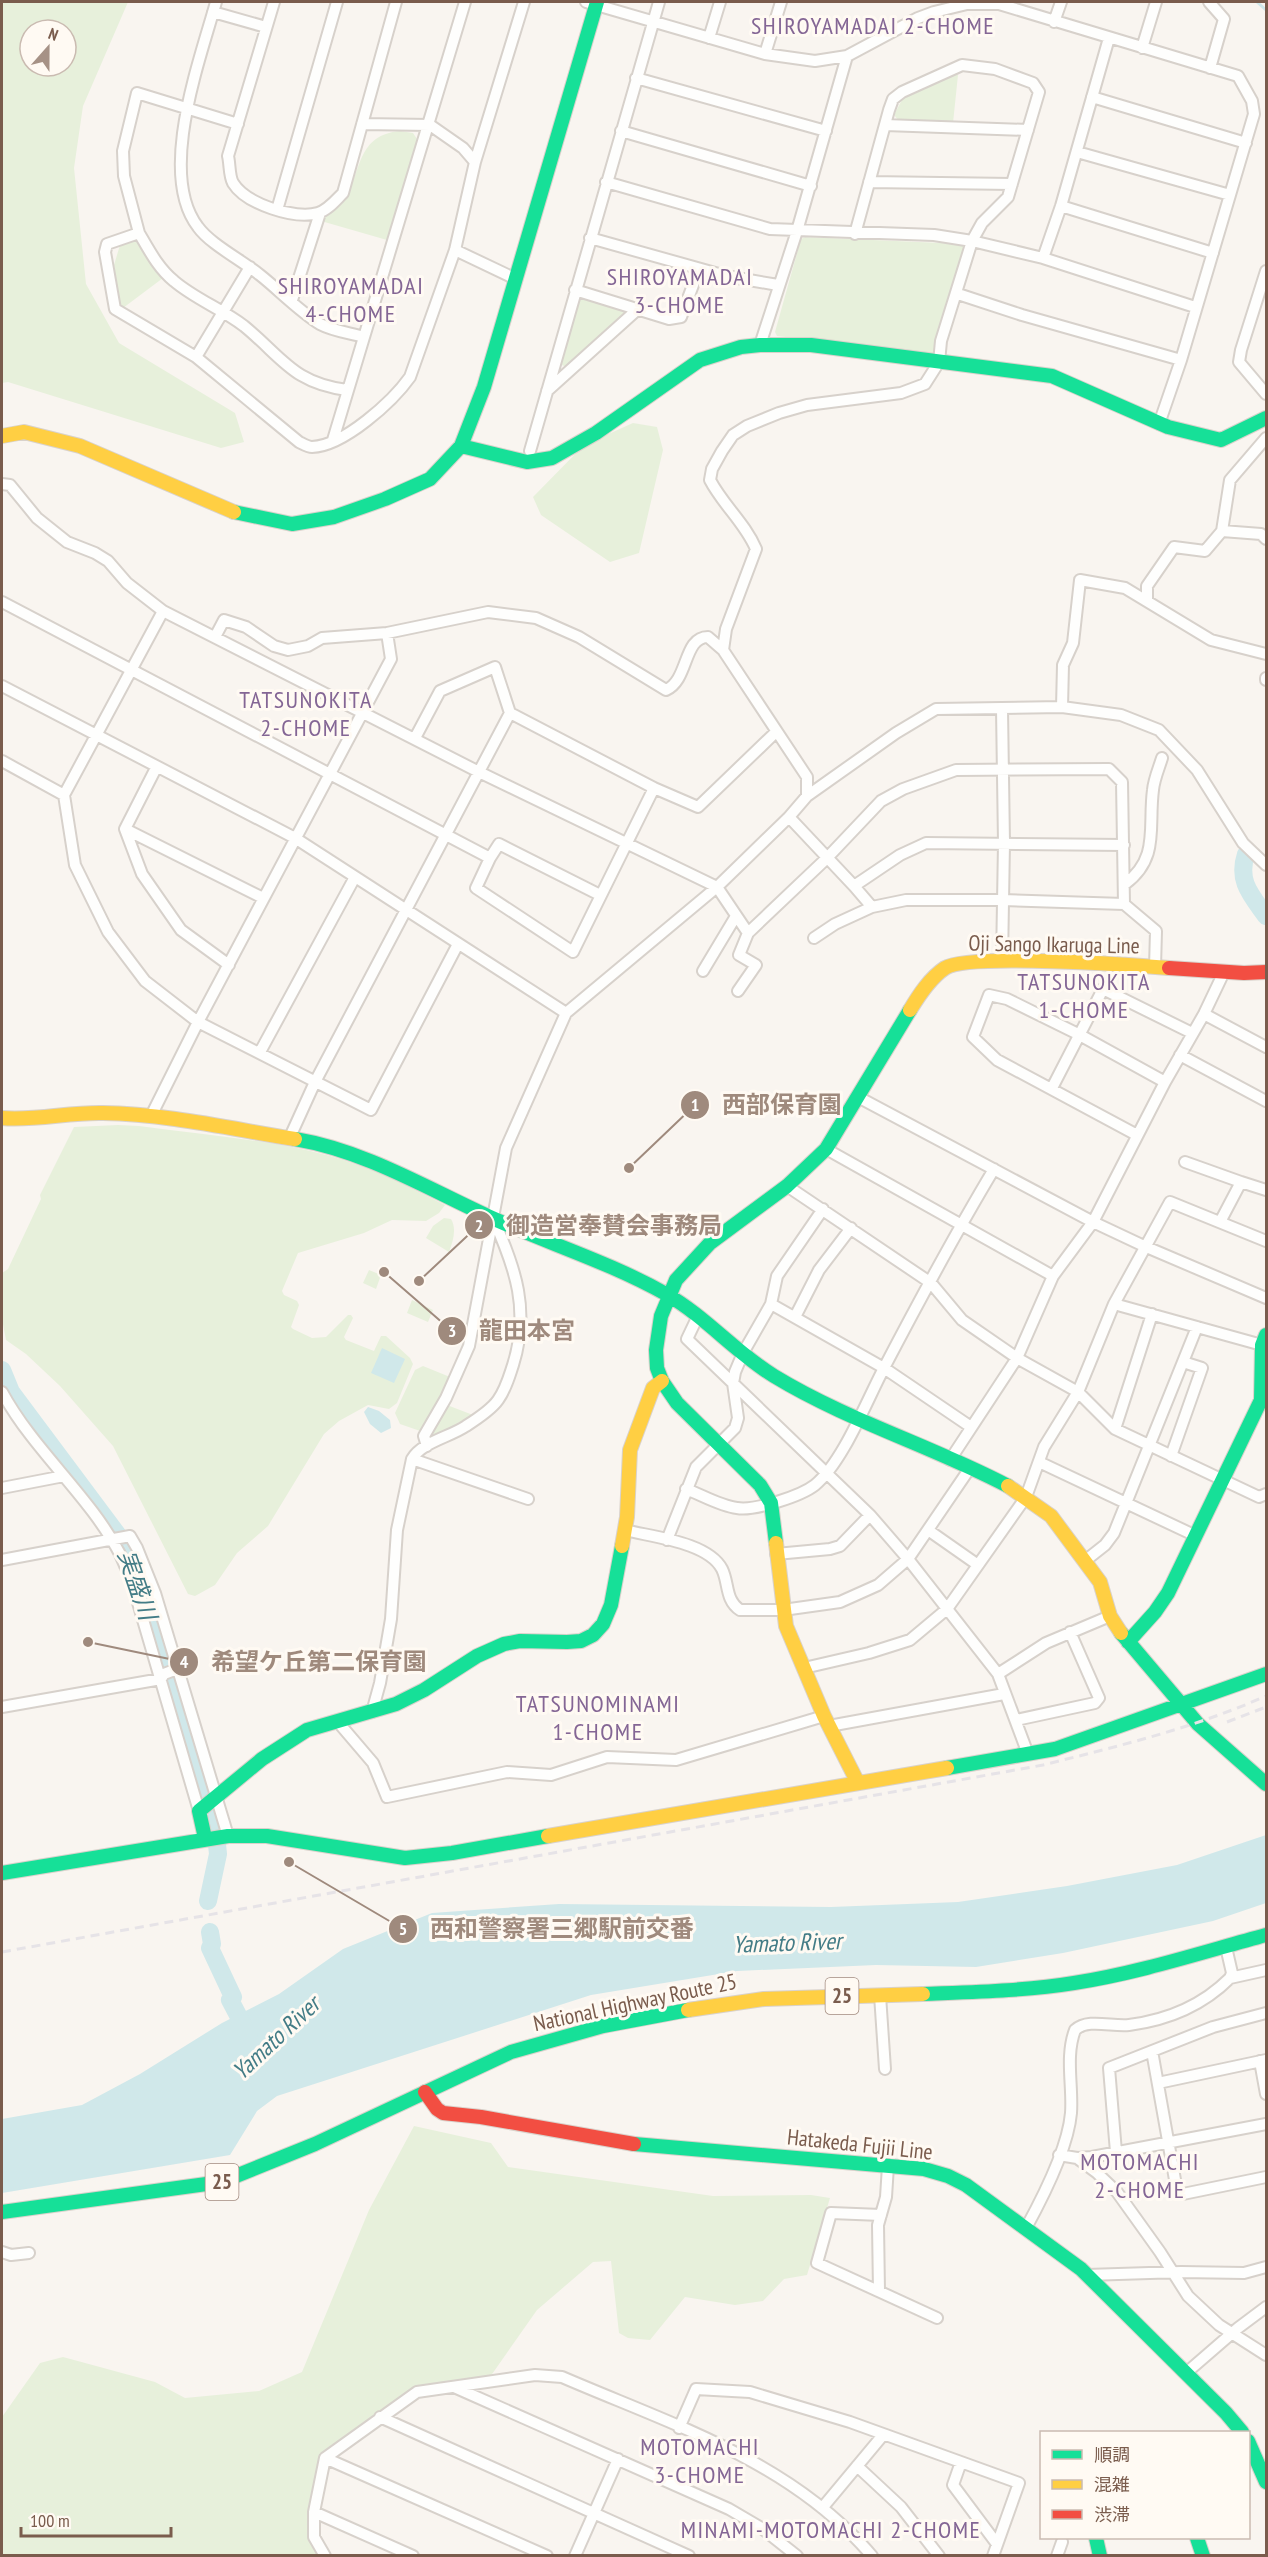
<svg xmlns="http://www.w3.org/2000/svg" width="1268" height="2557" viewBox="0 0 1268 2557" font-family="'PT Sans Narrow','Noto Sans JP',sans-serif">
	<rect width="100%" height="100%" fill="#f9f5f0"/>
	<path fill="#e7f0db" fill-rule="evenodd" d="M2,2H128L83,106L74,168L86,284L119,343L235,413L244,442L221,448L8,382L2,383ZM30,30H66V66H30Z
		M955,74L958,75L953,123L899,121L894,115L904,96Z
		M400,131L413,133L417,139L387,240L321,221C328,213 340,209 345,199C362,170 357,135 400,131Z
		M805,237L964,244L968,250L938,350L932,354L777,336L775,332L801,239Z
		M135,239C147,246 153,267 163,278L123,308L119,306L114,265L120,245Z
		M582,298L626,311L628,320L566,367L558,363L576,302Z
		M633,423L657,427L663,450L639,553L610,562L541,515L533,497L584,445Z
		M118,1125L139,1126C202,1135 269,1139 330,1156C370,1167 408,1186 445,1205L439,1213L426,1221L392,1220L364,1233L298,1253L282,1291L284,1295L297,1301L299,1305L291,1327L293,1329L312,1338L326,1337L348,1315H351L353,1318L344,1337L346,1340L374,1351L381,1336H386L410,1358L413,1364L397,1403L389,1409L368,1405L339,1421L324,1434L268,1526L237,1553L215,1585L195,1596L188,1594L113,1446L60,1386L26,1354L6,1340L2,1319V1273L8,1269L41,1199L40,1195L74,1127Z
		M444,1218L451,1219C457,1229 453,1241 449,1252L426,1238L433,1226Z
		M369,1270L381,1275L376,1289L363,1283Z
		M412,1300L433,1310L428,1322L407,1313Z
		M423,1366L450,1377L423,1432L400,1424L395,1413L415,1370Z
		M447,1405L473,1415L436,1435L430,1433Z
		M414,2126L491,2143L508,2167L713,2196L811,2195L830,2198L807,2275L784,2279L763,2301L735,2305L685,2297L650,2340L628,2338L619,2333L611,2261L593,2262L537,2310L490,2377L413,2388L320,2454L308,2512V2539L319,2555L2,2556V2417L40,2363L63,2357L155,2382L185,2398L259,2391L302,2372L369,2210Z"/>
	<path fill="#d0e8ea" d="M382,1348L405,1359L394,1383L371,1373Z
		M368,1407L379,1411L390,1420L391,1428L381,1433L370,1424L364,1412Z
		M1266,1835V1903L1213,1921L1063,1953L976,1967L876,1965L737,1971L591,1995L277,2096L257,2111L230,2155L2,2193V2119L82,2105L140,2074L222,2023L279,1994L343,1949L432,1913L559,1904L831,1907L958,1902L1067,1886L1177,1865Z"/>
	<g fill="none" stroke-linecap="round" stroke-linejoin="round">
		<path stroke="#d0e8ea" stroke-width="3" d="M1257,2L1266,10"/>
		<path stroke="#d0e8ea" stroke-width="18" d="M1246,854C1237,881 1251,895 1266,916
			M2,1370L11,1392L126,1546L152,1618L215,1825L218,1854L208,1901
			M210,1932L212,1944L210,1948L233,1997L230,2000L249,2036"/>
		<defs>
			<path id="street" d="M216,2C200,60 157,174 198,227C210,244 243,261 260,275C279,290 299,311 320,324C333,331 350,333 364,337
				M274,2L228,156C230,164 229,176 233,183C246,204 295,220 318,213C328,210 336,200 343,193L396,2
				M586,2L765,54L815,61L847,56L918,18L934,12L967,4H999L1238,76L1252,101L1254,114L1181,360L1159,424
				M1209,2L1224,19L1210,68
				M213,12L266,27
				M1054,22L1061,2
				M709,38L720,2
				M1142,48L1156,2
				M765,54L781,2
				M636,78L826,131
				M1092,97L1246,143
				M238,124L137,93L123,151L124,176L139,233L107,244L105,252L115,309L196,357L299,442C303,444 308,447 312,447C344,446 393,401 410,377L455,250L475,162L524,2
				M362,124L430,125L463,148L475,162
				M885,125L1028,130
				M621,131L811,186
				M1077,152L1230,195
				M606,182L770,229L934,235L972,241L1043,258L1195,307
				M869,182L1012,184
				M1061,206L1213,253
				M277,210L337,2
				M139,233C149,250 158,268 174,281C195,299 222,309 244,326C283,358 293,383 347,390
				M590,238L726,276L778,285
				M455,250L516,279
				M1043,258L1061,206L1109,38
				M1266,271L1241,350L1239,362L1266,394
				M575,290L669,319L681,317L699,269
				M958,294L1022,315L1181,360
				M292,300L320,213
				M760,345L797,231L847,56
				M196,357L250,267
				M547,391L638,309
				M333,440L465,2
				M530,451L659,2
				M2,484L10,485L37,518L67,542L95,553L108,561L127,583L163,611L479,772L717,887L748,933L827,858L881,801L903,789L956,770L1109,769L1122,782L1124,904L1156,931L1155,967
				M1222,531L1261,534L1266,539
				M1147,600V586L1174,547L1205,551L1222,531L1230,480L1266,438
				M2,602L490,858L476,888L573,952L654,788
				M215,637L224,620L246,627L274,646L288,650L308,646L322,638L387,633L488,612L536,618L579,637L666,690C689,680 683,637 708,637L723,650L807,777V796
				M723,650L726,629L756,549C745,523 723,505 710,480L712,469L722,451L733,435L747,426L779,413L807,405L901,393L925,384L939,362L941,341L972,241L982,223L1008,197L1039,92L1033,83L995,69L962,65L902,92L893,99L889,110L855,234
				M1266,680V678
				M2,686L295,838L566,1013
				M1062,707L1063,665L1073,643L1080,580L1125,588L1211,640L1266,654
				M1002,709L1004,843L1002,961
				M415,738L440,691L495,667L510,713L654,788L698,807L776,732
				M2,761L64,795L163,611
				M156,768L125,829L142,874L181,930L229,965
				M64,795L75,865L108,932L145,981L198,1022L371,1110L458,944
				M789,817L854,886L900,855L926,843L1124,845
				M125,829L263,898
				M490,858L499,844L600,895
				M1125,884C1160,858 1148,827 1153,790C1154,779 1159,768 1162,758
				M854,886L872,907
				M814,938L835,924L872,907L906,900H1003L1124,904
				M703,971L736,916
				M738,991L756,965L739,955L748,933
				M1204,1014L1266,1047
				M260,1052L355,877
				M1180,1055L1266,1101
				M1052,1088L1103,989L1192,1033
				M858,1097L1093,1222L1144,1246L1266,1298
				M151,1116L198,1022L391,659L387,633
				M1137,1135L997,1060L973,1037L989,995L1007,999L1078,1034L1165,1082
				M290,1137L315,1082L510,713
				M826,1149L1053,1276
				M1185,1162L1241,1182
				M787,1186L931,1283L962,1320L1017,1358L1078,1392L1115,1429L1259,1497L1266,1494
				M1220,1222L1241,1182L1266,1190
				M771,1304L884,1368L971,1427
				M1114,1304L1262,1345
				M795,1317L819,1270L851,1228
				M697,1318L687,1339L870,1515L908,1559L998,1674L1028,1754
				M2,1392C34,1451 89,1495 120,1554C125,1565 130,1577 134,1589L199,1811
				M1115,1429L1152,1314
				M427,1446L424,1436L446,1398L469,1346L506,1148L566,1013L717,887L789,817L807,796L896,733L936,709L1062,707L1121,715L1159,730L1197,770L1243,843L1266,865
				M1171,1456L1202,1368L1183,1362
				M412,1459L528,1499
				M950,1460L1017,1358L1053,1276L1093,1222L1165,1082L1204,1014L1224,972
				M1039,1462L1196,1536
				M2,1488L64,1476
				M686,1489C702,1495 720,1506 737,1508C755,1511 801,1496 815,1485C843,1462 866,1402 884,1368C919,1301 955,1234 994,1169
				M625,1530C652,1537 708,1542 722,1569C729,1583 725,1600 740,1610H783L840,1602L878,1585L908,1559L970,1468
				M928,1530L978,1565
				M667,1540L696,1467L735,1428L738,1418L733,1383L735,1372L743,1353L771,1304L777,1276L823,1209
				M776,1554L830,1549L840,1546L870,1515
				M2,1560L130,1536L137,1548L155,1593L228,1836
				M1086,1560L1105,1545L1114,1533L1197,1327
				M804,1668L869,1653L910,1640L947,1609L1026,1497L1044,1447L1078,1392L1114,1304L1170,1202L1266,1241
				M998,1674L1046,1643L1110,1616
				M2,1707L161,1679L164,1674L177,1669
				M372,1712L380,1683L391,1619L397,1530L412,1459C422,1442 450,1437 466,1426C477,1419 491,1410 498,1400C506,1389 509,1377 513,1365C530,1311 516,1269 493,1218
				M1016,1720L1095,1703L1099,1698L1070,1632
				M338,1722L373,1763L387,1797L507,1772L551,1775L607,1757L676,1760L824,1716
				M829,1726L1004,1694
				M1230,1978L1266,1970
				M880,1995L885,2069
				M1152,2051L1177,2191L1183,2194L1266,2177
				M1260,2061L1266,2094
				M1158,2083L1266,2060
				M1116,2152L1109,2068L1213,2027L1266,2013
				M1059,2155L1077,2158L1092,2157L1266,2124
				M1077,2158L1096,2172L1117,2192L1160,2252L1188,2296L1219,2325L1266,2355
				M881,2215L831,2213L817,2263L937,2318
				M1026,2228C1043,2197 1068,2148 1071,2113C1073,2086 1065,2056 1075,2030C1088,2018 1112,2027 1129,2025C1168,2020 1203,2005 1230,1978L1232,1973L1226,1947
				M2,2252L11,2255L29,2253
				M1087,2275L1181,2272L1244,2273L1266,2267
				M879,2291L878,2225L886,2197L888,2166
				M1186,2373L1238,2328L1266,2307
				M454,2387L729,2509L763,2529L797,2556
				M380,2417L689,2556
				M679,2428L696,2389L750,2392L850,2422L1019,2483L993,2556
				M325,2458L547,2556
				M961,2462L953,2485L997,2544
				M857,2466L901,2507L939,2556
				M823,2507L883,2435
				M314,2512L413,2556
				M325,2556L314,2537V2512L325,2458L417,2392L535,2375L562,2377C673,2425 791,2461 872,2556
				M575,2556L618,2459
				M1057,2556L1062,2542"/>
			<path id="fast" d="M461,446L527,462L552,458L596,433L700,360L741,347L760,345H811L1052,376L1168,427L1221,440L1266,418
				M234,512L292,524L334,517L385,499L430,479L461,446L484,387L597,2
				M295,1139C366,1151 428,1189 492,1218C550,1244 611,1263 666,1294C705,1316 736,1353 774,1376C848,1421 932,1446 1008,1486
				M776,1543L771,1503L760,1485L677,1403L662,1381L657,1368L656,1350L661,1316L676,1280L710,1243L787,1186L826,1149L910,1010
				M1121,1633L1198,1724L1266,1784
				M1128,1642L1155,1612L1168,1593L1261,1400L1262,1345L1266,1335
				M947,1768L1055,1749L1266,1674
				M205,1838L199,1811L262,1759L307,1730L396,1704L424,1690L477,1656L504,1644L520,1641L567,1642L581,1641L593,1635L603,1624L611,1605L622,1546
				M2,1873L228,1836H267L405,1858L452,1853L548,1836
				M923,1994C973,1992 1024,1991 1074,1983C1139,1973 1203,1952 1266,1935
				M634,2144L924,2169L948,2176L966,2185L1081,2269L1226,2413L1242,2432
				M2,2212L221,2182L315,2144L511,2052L603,2026L688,2010
				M1248,2441L1266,2482
				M1096,2538L1100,2556
				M1197,2538L1203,2556"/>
			<path id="slow" d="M2,436L24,432L80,446L234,512
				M910,1010C919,995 930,978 945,968C968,953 1133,965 1169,968
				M2,1118C36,1121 69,1112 103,1113C167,1114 232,1129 295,1139
				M1008,1486L1051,1516L1100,1582L1110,1616L1121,1633
				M776,1543L786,1626L824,1716L858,1783
				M622,1546L627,1517L630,1450L653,1388L662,1381
				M548,1836L947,1768
				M688,2010L764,1999L923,1994"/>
			<path id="jam" d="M1169,968L1244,973L1266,972
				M425,2092L437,2109L443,2113L481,2117L634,2144"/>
		</defs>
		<use href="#street" stroke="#d7d1cb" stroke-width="14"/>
		<use href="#fast" stroke="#d9d2cb" stroke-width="16"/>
		<use href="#slow" stroke="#d9d2cb" stroke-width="16"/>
		<use href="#jam" stroke="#d9d2cb" stroke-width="16"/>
		<use href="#street" stroke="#fefefd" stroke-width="10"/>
		<use href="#fast" stroke="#16e098" stroke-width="14"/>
		<use href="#slow" stroke="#ffcf43" stroke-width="14"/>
		<use href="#jam" stroke="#f24e42" stroke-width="14"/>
		<path stroke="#e6e3e7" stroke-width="3" stroke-dasharray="9 6" stroke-linecap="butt" d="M1227,1722L1266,1707
			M2,1952L1043,1765C1119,1746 1194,1728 1266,1696"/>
	</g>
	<g text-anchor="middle" stroke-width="6" stroke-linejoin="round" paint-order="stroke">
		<g fill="#fffaf3" stroke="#a28b7f" stroke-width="1.5">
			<rect x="825.5" y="1978" width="33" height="36" rx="4.5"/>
			<rect x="205.5" y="2164" width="33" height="36" rx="4.5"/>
		</g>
		<g font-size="21" font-weight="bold" fill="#7a5c4d">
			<text x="842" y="2003">25</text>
			<text x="222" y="2189">25</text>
		</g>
		<g font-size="22" fill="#7a5c4d" stroke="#fffaf3">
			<text transform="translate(1054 944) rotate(1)" y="8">Oji Sango Ikaruga Line</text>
			<text transform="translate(635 2002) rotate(-12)" y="8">National Highway Route 25</text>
			<text transform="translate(860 2144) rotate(6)" y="8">Hatakeda Fujii Line</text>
		</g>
		<g font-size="24" letter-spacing="1.5" fill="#846695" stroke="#fffaf3">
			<text x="873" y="34">SHIROYAMADAI 2-CHOME</text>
			<text x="680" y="285">SHIROYAMADAI<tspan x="680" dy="28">3-CHOME</tspan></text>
			<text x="351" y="294">SHIROYAMADAI<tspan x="351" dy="28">4-CHOME</tspan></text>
			<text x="306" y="708">TATSUNOKITA<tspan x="306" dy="28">2-CHOME</tspan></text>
			<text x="1084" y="990">TATSUNOKITA<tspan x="1084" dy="28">1-CHOME</tspan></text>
			<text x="598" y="1712">TATSUNOMINAMI<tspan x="598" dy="28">1-CHOME</tspan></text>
			<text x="1140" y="2170">MOTOMACHI<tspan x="1140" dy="28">2-CHOME</tspan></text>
			<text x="700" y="2455">MOTOMACHI<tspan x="700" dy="28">3-CHOME</tspan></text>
			<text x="831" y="2538">MINAMI-MOTOMACHI 2-CHOME</text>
		</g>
		<g font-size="24" font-style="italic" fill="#437c86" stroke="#fffaf3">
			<text transform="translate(137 1585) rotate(71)" y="8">実盛川</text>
			<text transform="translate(787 1943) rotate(-2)" y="8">Yamato River</text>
			<text transform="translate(276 2038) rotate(-43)" y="8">Yamato River</text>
		</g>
	</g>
	<path fill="none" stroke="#9f8a7d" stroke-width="2" d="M629 1168L695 1105M419 1281L479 1225M384 1272L452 1331M88 1642L184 1662M289 1862L403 1929"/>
	<g fill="#9f8a7d" stroke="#fffaf3" stroke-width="2">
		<circle cx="629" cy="1168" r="6"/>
		<circle cx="419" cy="1281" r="6"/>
		<circle cx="384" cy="1272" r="6"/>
		<circle cx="88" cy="1642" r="6"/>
		<circle cx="289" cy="1862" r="6"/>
		<circle cx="695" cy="1105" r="15"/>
		<circle cx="479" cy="1225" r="15"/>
		<circle cx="452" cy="1331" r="15"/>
		<circle cx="184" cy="1662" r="15"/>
		<circle cx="403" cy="1929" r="15"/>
	</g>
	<g font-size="18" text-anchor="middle" font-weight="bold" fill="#fff">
		<text x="695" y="1111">1</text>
		<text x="479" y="1232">2</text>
		<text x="452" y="1337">3</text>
		<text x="184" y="1668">4</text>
		<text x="403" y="1935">5</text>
	</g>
	<g font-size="24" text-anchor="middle" font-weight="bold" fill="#9f8a7d" stroke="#fffaf3" stroke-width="6" stroke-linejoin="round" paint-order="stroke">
		<text x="782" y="1113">西部保育園</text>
		<text x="614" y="1234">御造営奉賛会事務局</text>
		<text x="527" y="1339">龍田本宮</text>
		<text x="319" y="1670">希望ケ丘第二保育園</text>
		<text x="562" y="1937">西和警察署三郷駅前交番</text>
	</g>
	<rect width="1268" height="2557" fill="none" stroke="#7a5c4d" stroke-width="6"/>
	<rect x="1040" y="2431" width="210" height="108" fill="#fffaf3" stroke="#cabbb1" stroke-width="1.5"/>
	<rect x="1052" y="2450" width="30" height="9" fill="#16e098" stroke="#cabbb1" stroke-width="1.5"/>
	<text x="1094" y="2461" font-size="18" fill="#7a5c4d">順調</text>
	<rect x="1052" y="2480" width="30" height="9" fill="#ffcf43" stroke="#cabbb1" stroke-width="1.5"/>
	<text x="1094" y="2491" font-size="18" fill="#7a5c4d">混雑</text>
	<rect x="1052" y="2510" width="30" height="9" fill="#f24e42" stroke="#cabbb1" stroke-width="1.5"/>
	<text x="1094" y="2521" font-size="18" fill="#7a5c4d">渋滞</text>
	<g transform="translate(48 48) rotate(21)"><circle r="28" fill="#fffaf3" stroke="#cabbb1" stroke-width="1.5"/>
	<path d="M0-4.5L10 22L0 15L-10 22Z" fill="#a69286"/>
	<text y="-9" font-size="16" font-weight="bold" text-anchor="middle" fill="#7a5c4d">N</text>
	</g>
	<path d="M21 2527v9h150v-9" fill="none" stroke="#7a5c4d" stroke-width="3"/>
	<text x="30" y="2527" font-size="18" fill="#7a5c4d" stroke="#fffaf3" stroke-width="4.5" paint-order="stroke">100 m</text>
</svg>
